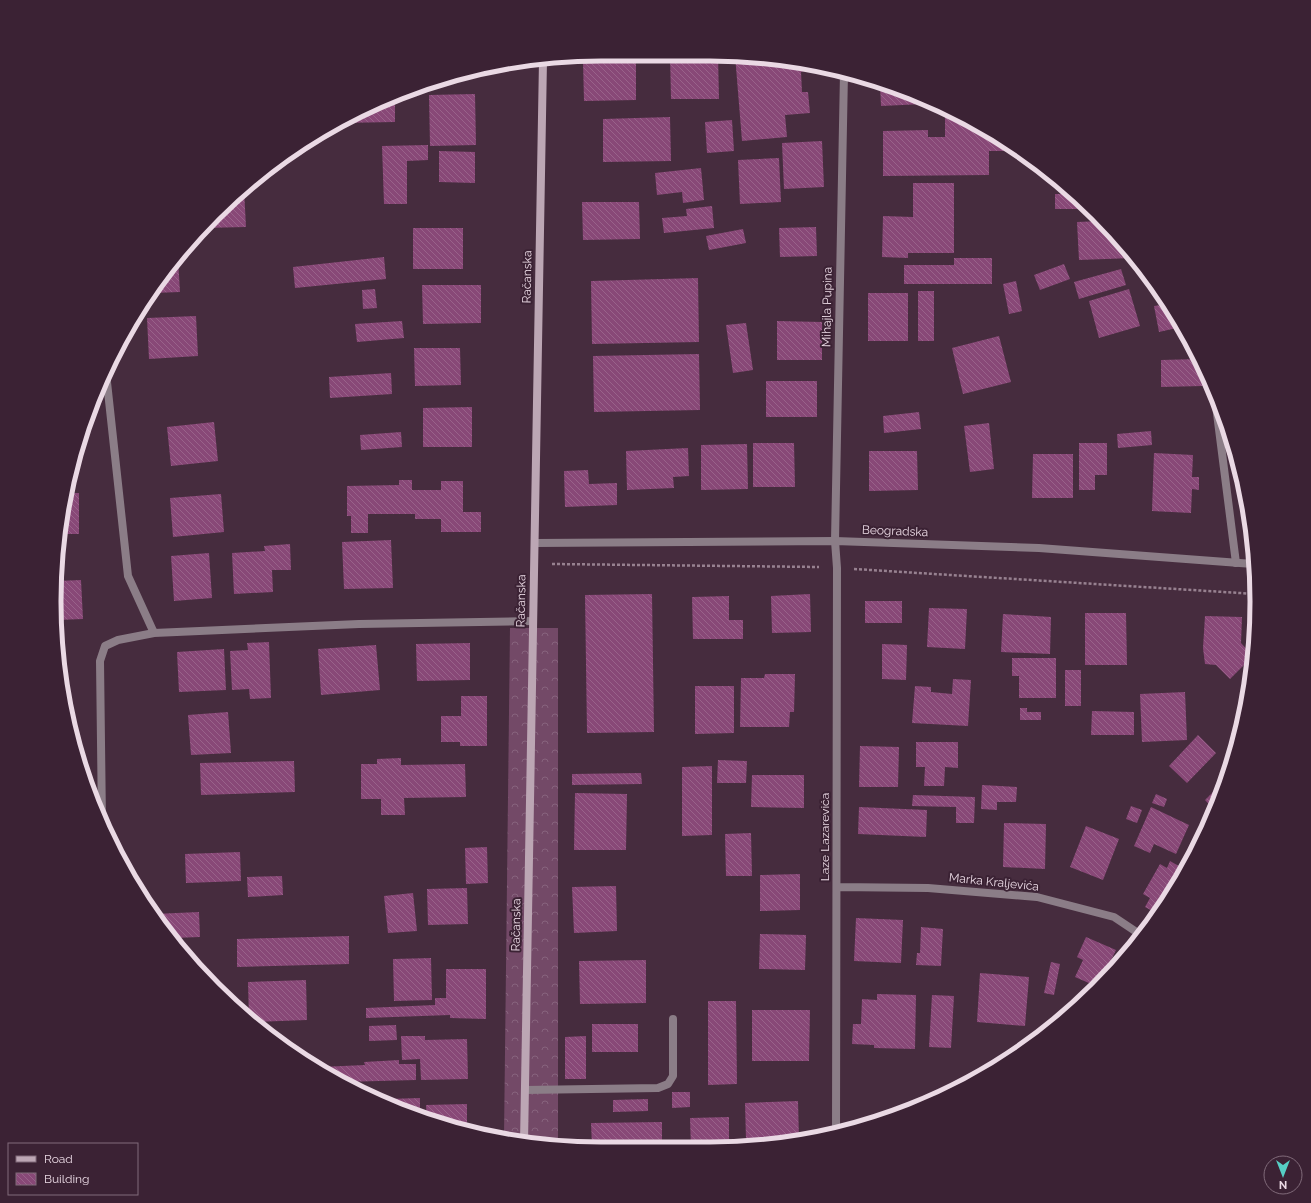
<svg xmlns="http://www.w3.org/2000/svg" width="1311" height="1203" viewBox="0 0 1311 1203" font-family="Raleway,sans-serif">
	<defs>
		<pattern id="forest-crowns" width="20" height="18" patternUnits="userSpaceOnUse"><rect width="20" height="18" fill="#734967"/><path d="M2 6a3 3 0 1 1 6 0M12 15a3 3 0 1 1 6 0" fill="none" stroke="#87637d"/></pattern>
		<pattern id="building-back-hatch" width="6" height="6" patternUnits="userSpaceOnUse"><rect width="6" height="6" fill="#884877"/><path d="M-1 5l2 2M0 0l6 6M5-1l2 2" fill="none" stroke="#99628a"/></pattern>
	</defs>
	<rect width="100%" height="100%" fill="#462c3e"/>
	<path fill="url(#forest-crowns)" d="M510,628H558V1145L530,1144L504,1138Z"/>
	<path fill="url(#building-back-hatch)" d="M670,55H718L719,99H671Z
		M735,55L804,63V71L801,72L802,92H808L810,113L785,115L787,137L742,141Z
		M583,61H636V100L584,101Z
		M476,71V78H457V77Z
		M880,84L919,96L924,98V104L881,106Z
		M475,94L476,145L430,146L429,95Z
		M395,98V122L340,123L360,110Z
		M945,110L1004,141V151H989V175L883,176V131L928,130V137H945Z
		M670,117L671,161L603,162V119Z
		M732,120L734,151L707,153L705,122Z
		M822,141L824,187L784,189L782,143Z
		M428,145V160L407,161V204H384L382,146Z
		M439,151L475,152V183L439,182Z
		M779,158L781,202L740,204L738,160Z
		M701,168L704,200L683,203L682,192L657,195L655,173Z
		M913,183H954V253H908V258L882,257L883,216L913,217Z
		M244,189L246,227L203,228Z
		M1055,194H1071L1085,205V209H1055Z
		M582,202H639L640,239L583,240Z
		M712,206L714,228L664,233L662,218L687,216L686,209Z
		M1102,221L1119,241L1133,258L1079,260L1077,222Z
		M816,227L817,256L780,257L779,228Z
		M413,228H463V269H413Z
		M743,229L746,243L709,250L706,236Z
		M384,257L386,279L295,288L293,267Z
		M178,258L180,292L154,293L165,277Z
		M954,258H992V284H904V265H954Z
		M1064,264L1070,279L1040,290L1034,275Z
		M1121,269L1126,285L1079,299L1074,282Z
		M698,278L699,342L592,344L591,281Z
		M1016,281L1022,311L1009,314L1003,284Z
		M422,285H481V323L423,324Z
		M375,289L377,308L363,309L362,290Z
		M1129,289L1140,326L1099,338L1089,301Z
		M918,291H934V341H918Z
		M868,293H908V341H868Z
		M1168,304L1181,327L1159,332L1154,306Z
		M196,316L198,356L149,359L147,318Z
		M402,321L404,338L357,342L355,324Z
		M777,321L822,322V360H777Z
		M746,323L753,370L733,373L726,325Z
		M999,336L1011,382L963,394L952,348Z
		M414,348H460L461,385L415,386Z
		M699,354L700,410L594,412L593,356Z
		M1198,359L1202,368L1203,386L1161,387V360Z
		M391,373L392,394L330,398L329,377Z
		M766,381H817V417H766Z
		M472,407V447H423V408Z
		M919,412L921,429L884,433L883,416Z
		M214,422L218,461L171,466L167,427Z
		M989,423L994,469L970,472L964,426Z
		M1151,431L1152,445L1118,448L1117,434Z
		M401,432L402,447L361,450L360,435Z
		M753,443H794L795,487H753Z
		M1079,443H1107V475H1095V490H1079Z
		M747,444L748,489L701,490V445Z
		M688,448L689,476L673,477L674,488L627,490L626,451Z
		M869,451H917L918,490L869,491Z
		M1154,453L1193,455L1192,477H1199V490L1192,489L1191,513L1152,511Z
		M1033,454H1073V498H1032Z
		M588,470L589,484L617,483V505L565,507L564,471Z
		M399,480H412V490H441V481H463V512H481V532H441V519H415V514H368V533H351V516H347V486L399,485Z
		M67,493H79V534H61Z
		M221,494L224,532L173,537L170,498Z
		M391,540L393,588L344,589L342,542Z
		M290,544L291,570H272L273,592L234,594L232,553L265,551L264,546Z
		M209,553L212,598L174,601L171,556Z
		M81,580L83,619L59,620L56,581Z
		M652,594L654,732L587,733L585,595Z
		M810,594L811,632L772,633L771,596Z
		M729,596V620H743V639H693L692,597Z
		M865,601H902V623H865Z
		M929,608L967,609L965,649L927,647Z
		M1085,613H1126L1127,665H1085Z
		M1003,614L1051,617L1050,654L1001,652Z
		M1205,616L1242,617L1241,643L1252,655L1251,658L1230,679L1216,665L1205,664L1203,648Z
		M269,642L271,698L250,699L249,689L232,690L230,651L248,650L247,643Z
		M470,643V680L417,681L416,644Z
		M882,644L907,645L906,680L882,679Z
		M376,645L380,690L321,695L318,649Z
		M224,649L226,690L179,692L177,652Z
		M1012,658H1056V698H1019V676H1012Z
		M1065,670H1081V706H1065Z
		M765,674H795L794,712H790L789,727H740L741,678H764Z
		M953,679L971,680L968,726L912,723L915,686L931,687V692L952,694Z
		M695,686H734V733L695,734Z
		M1185,692L1187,740L1142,742L1140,694Z
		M461,696H487V746H460V742H441V716H461Z
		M1020,708H1027V712H1041V720H1020Z
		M1092,711L1134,712V735H1091Z
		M228,712L231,753L191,755L188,715Z
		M1198,735L1216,753L1187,783L1169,766Z
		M916,742H958V768L945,767L944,786H924L925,767H916Z
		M860,746L899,747L898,787H859Z
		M401,758V765L465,764L466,797L404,798L405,815H381V799H361V764H377V759Z
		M718,760L747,761L746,783H717Z
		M294,761L295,792L201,795L200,763Z
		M712,766V835L682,836V767Z
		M641,773L642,784L572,785V774Z
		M752,775H804V808L751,807Z
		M982,785L1017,787L1016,802H997V810L981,809Z
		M1220,785L1223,787L1215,811L1205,800Z
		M575,793L627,794L626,850H574Z
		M1156,794L1167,799L1164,807L1152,803Z
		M913,795L975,797L974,823H956V807L912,806Z
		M1131,806L1142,810L1137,823L1126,819Z
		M859,807L927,810L926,837L858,834Z
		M1151,807L1189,825L1176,854L1154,844L1150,853L1134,846Z
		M1004,823L1046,824L1045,869L1003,867Z
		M1086,826L1119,839L1103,880L1070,867Z
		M751,833L752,876H726L725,834Z
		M487,847L488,883L466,884L465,848Z
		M240,852L241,881L186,883L185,854Z
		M1170,861L1184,869L1165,906L1158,914L1145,907L1150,898L1143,894L1160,864L1167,868Z
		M800,874V910L760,911V875Z
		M282,876L283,895L248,897L247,877Z
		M616,886L617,931L574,933L572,887Z
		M467,888L468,924L428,925L427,889Z
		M413,893L417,931L388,933L384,896Z
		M199,912L200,937L174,938L154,914Z
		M856,918L903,920L901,963L854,961Z
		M921,927L943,929L941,966L916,965L917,953H920Z
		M760,934L806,935L805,970L759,969Z
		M349,936V964L237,967V939Z
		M1086,937L1116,950L1098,987L1075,977L1083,960L1077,957Z
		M431,958L432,1000L394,1001L393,959Z
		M646,960V1003L580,1004L579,961Z
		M1051,962L1060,964L1054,995L1044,993Z
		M446,969H486V1019L450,1018V1015L366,1018V1008L435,1005V998H446Z
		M980,973L1029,977L1025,1026L977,1022Z
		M306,980L307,1020L253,1022L249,1019L248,982Z
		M877,994L916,995L915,1049L874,1048V1045L852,1044L853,1024H861L862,999L877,1000Z
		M932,995L954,996L951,1048L929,1047Z
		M708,1001H736L737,1084L708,1085Z
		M752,1010H810L809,1061H752Z
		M592,1024H638V1052H592Z
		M396,1025L397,1040L369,1041V1026Z
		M401,1036H425V1040L467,1039L468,1079L421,1080L420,1059L402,1060Z
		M586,1036V1079H565V1037Z
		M399,1060V1064H416V1080L342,1082L320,1070V1067L365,1065L364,1062Z
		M672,1092H690V1107L672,1108Z
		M420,1098V1108L401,1109L387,1103V1099Z
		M648,1099V1111L613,1112V1100Z
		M798,1101L799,1139L746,1140L745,1103Z
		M467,1104V1130L427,1120L426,1105Z
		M729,1117V1147L691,1149L690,1118Z
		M662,1122V1148L592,1146L591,1123Z"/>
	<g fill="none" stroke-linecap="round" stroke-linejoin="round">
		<path stroke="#978190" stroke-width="2.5" stroke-dasharray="3 2" stroke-linecap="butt" d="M552,564L819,567
			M854,569L1256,594"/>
		<path stroke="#8b7d87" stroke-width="8" d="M525,1090L658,1088L668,1084L673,1076V1019"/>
		<path stroke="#8b7d87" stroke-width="8" d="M106,373L128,576L154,633L359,624L533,621
			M1214,390L1236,563
			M102,823L100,661L105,646L118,640L154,633
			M837,887L928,888L1037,897L1114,917L1141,935
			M836,1132L837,568L835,541L844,73"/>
		<path stroke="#8b7d87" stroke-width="8" d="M535,543L835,541L1039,548L1253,564"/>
		<path stroke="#bca6b4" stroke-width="8" d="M524,1143L543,60"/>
	</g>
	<g text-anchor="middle" stroke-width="4" stroke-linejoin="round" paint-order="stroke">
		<g font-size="12" fill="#ead9e4" stroke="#3b2234">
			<text transform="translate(527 277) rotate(-89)" y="4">Račanska</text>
			<text transform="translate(827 307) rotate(-89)" y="4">Mihajla Pupina</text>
			<text transform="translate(895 531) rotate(2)" y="4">Beogradska</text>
			<text transform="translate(521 601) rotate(-89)" y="4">Račanska</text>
			<text transform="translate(825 837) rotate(-90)" y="4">Laze Lazarevića</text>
			<text transform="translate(994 882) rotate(6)" y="4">Marka Kraljevića</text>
			<text transform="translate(516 925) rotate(-89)" y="4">Račanska</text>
		</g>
	</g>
	<path d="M0 0H1311V1203H0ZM601 61H710A540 540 0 0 1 1250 601V602A540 540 0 0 1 710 1142H601A540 540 0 0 1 61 602V601A540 540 0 0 1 601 61Z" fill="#3b2234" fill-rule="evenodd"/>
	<path fill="none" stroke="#ead9e4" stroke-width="5" d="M601 61H710A540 540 0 0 1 1250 601V602A540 540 0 0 1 710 1142H601A540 540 0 0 1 61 602V601A540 540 0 0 1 601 61Z"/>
	<rect x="8" y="1143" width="130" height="52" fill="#3b2234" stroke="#816b7a"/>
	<rect x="16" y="1156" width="20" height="6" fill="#bca6b4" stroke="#816b7a"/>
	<text x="44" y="1163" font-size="12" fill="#ead9e4">Road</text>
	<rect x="16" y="1173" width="20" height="12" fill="url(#building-back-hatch)" stroke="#816b7a"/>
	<text x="44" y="1183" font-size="12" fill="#ead9e4">Building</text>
	<g transform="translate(1283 1175) rotate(180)"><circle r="19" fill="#3b2234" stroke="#816b7a"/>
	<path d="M0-3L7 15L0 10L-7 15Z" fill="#56cec4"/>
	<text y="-6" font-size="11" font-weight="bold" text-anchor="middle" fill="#ead9e4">N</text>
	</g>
</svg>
